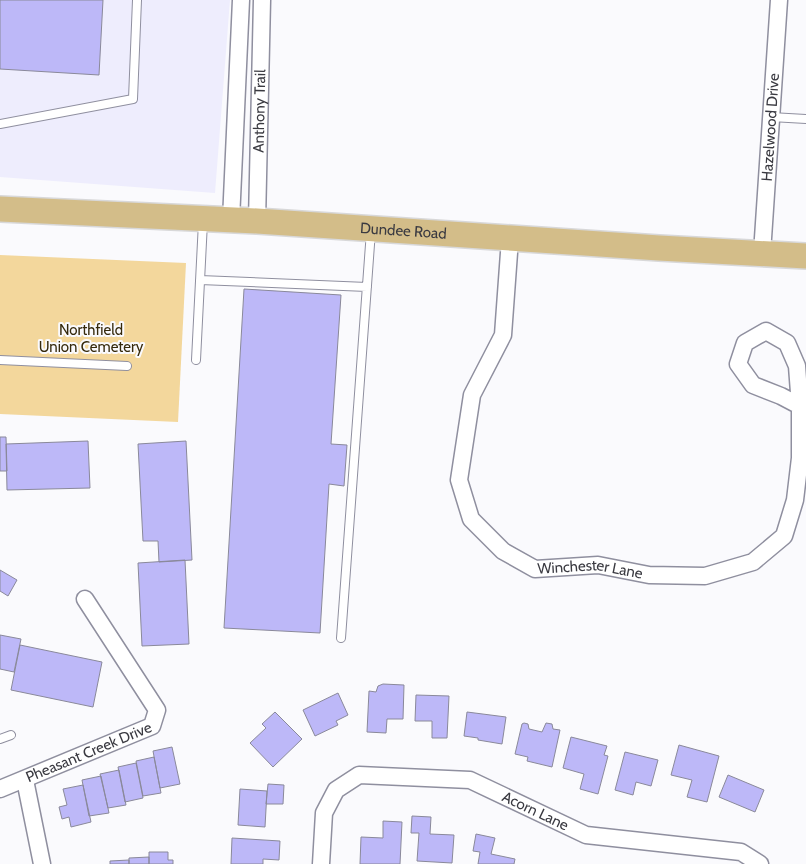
<svg xmlns="http://www.w3.org/2000/svg" width="806" height="864" viewBox="0 0 806 864" font-family="Cabin,sans-serif">
	<rect width="100%" height="100%" fill="#fafafd"/>
	<path fill="#eeedfd" d="M0,0H230L215,193L0,177Z"/>
	<path fill="#f3d79c" d="M0,255L186,263L178,422L0,414Z"/>
	<path fill="#bdb8f8" stroke="#8a899a" d="M0,0H103L99,75L0,69Z
		M244,289L341,295L331,444L347,445L344,486L329,484L320,633L224,628Z
		M0,437H6L7,471H0Z
		M88,441L90,488L7,490L6,444Z
		M186,441L192,560L159,562L158,541H143L138,444Z
		M185,560L189,644L142,646L138,563Z
		M0,570L17,580L8,596L0,591Z
		M0,635L21,639L14,672L0,669Z
		M20,645L102,662L93,707L11,690Z
		M383,684L404,685L403,719H387L386,733L367,732L369,691L376,692L378,686Z
		M338,693L348,715L336,721L338,725L315,736L303,710Z
		M416,695L449,696L447,738H432V721H415Z
		M275,712L302,739L273,767L250,743L266,728L262,724Z
		M467,712L506,717L502,744L478,740V738L464,736Z
		M524,723L528,724L529,729L542,732L546,723L552,724L553,729L560,730L552,767L527,761L528,757L515,754L522,724Z
		M571,737L607,746L604,755L608,756L598,794L580,789L584,774L563,768Z
		M679,745L719,756L707,802L687,797L692,780L671,775Z
		M172,747L180,784L160,788L153,751Z
		M625,752L658,760L651,786L636,782L633,795L615,790Z
		M154,757L161,793L143,796L136,761Z
		M136,763L143,798L125,802L118,767Z
		M119,770L126,805L108,808L100,774Z
		M728,775L764,790L755,812L719,797Z
		M101,776L109,813L89,816L82,780Z
		M268,784L284,785L283,804H266Z
		M83,785L91,822L71,827L69,817L62,819L59,807L67,805L63,789Z
		M240,789L267,791L265,827L238,825Z
		M412,816L431,817L430,834L454,835L452,863L417,861L419,833H411Z
		M383,821L402,822L400,864H360L361,837L383,838Z
		M476,834L495,838L491,854L515,859L514,864H478L480,852L473,851Z
		M232,838L280,841L279,860L263,859V864H231Z
		M149,852H168V860H173V864H149Z
		M149,857V864H129V858Z
		M129,860V864H110V861Z"/>
	<g fill="none" stroke-linecap="round" stroke-linejoin="round">
		<defs>
			<path id="service" d="M771,117L806,119
				M0,124L133,99L137,0
				M200,280L367,287
				M0,360L127,366
				M196,360L203,222
				M341,638L371,231
				M0,739L11,735"/>
			<g id="minor">
				<path d="M231,220L241,0"/>
				<path id="s1" d="M257,221L262,0"/>
				<path id="s2" d="M510,239L503,335L472,395L459,480L471,519L503,551L535,569L598,565L649,575L705,576L753,562L784,536L795,500L800,458V406L797,366L787,343L766,331L745,343L738,364L753,385L781,396L800,406"/>
				<path id="s3" d="M762,253L779,0"/>
				<path d="M25,780L42,864"/>
				<path id="s4" d="M0,789L152,726L157,710L85,599"/>
				<path id="s5" d="M321,864L324,813L336,790L359,775L470,780L586,835L741,852L760,864"/>
			</g>
			<g id="primary">
				<path id="s6" d="M0,209L257,221L659,248L806,256"/>
			</g>
		</defs>
		<use href="#service" stroke="#8f8f9f" stroke-width="10"/>
		<use href="#minor" stroke="#8f8f9f" stroke-width="19"/>
		<use href="#primary" stroke="#d8d8d9" stroke-width="28"/>
		<use href="#service" stroke="#fff" stroke-width="8"/>
		<use href="#minor" stroke="#fff" stroke-width="16"/>
		<use href="#primary" stroke="#d3bd89" stroke-width="25"/>
	</g>
	<g text-anchor="middle" stroke-width="4" stroke-linejoin="round" paint-order="stroke">
		<g font-size="15" fill="#3a3a41" stroke="#fafafd">
			<text dy="5" stroke="none"><textPath href="#s1" startOffset="110">Anthony Trail</textPath></text>
			<text dy="5" stroke="none"><textPath href="#s3" startOffset="126">Hazelwood Drive</textPath></text>
			<text dy="5" stroke="none"><textPath href="#s6" startOffset="404">Dundee Road</textPath></text>
			<text dy="5" stroke="none"><textPath href="#s2" startOffset="428">Winchester Lane</textPath></text>
			<text dy="5" stroke="none"><textPath href="#s4" startOffset="96">Pheasant Creek Drive</textPath></text>
			<text dy="5" stroke="none"><textPath href="#s5" startOffset="288">Acorn Lane</textPath></text>
		</g>
		<g font-size="15" fill="#362a0c" stroke="#fafafd">
			<text x="91" y="335">Northfield<tspan x="91" dy="17">Union Cemetery</tspan></text>
		</g>
	</g>
</svg>
